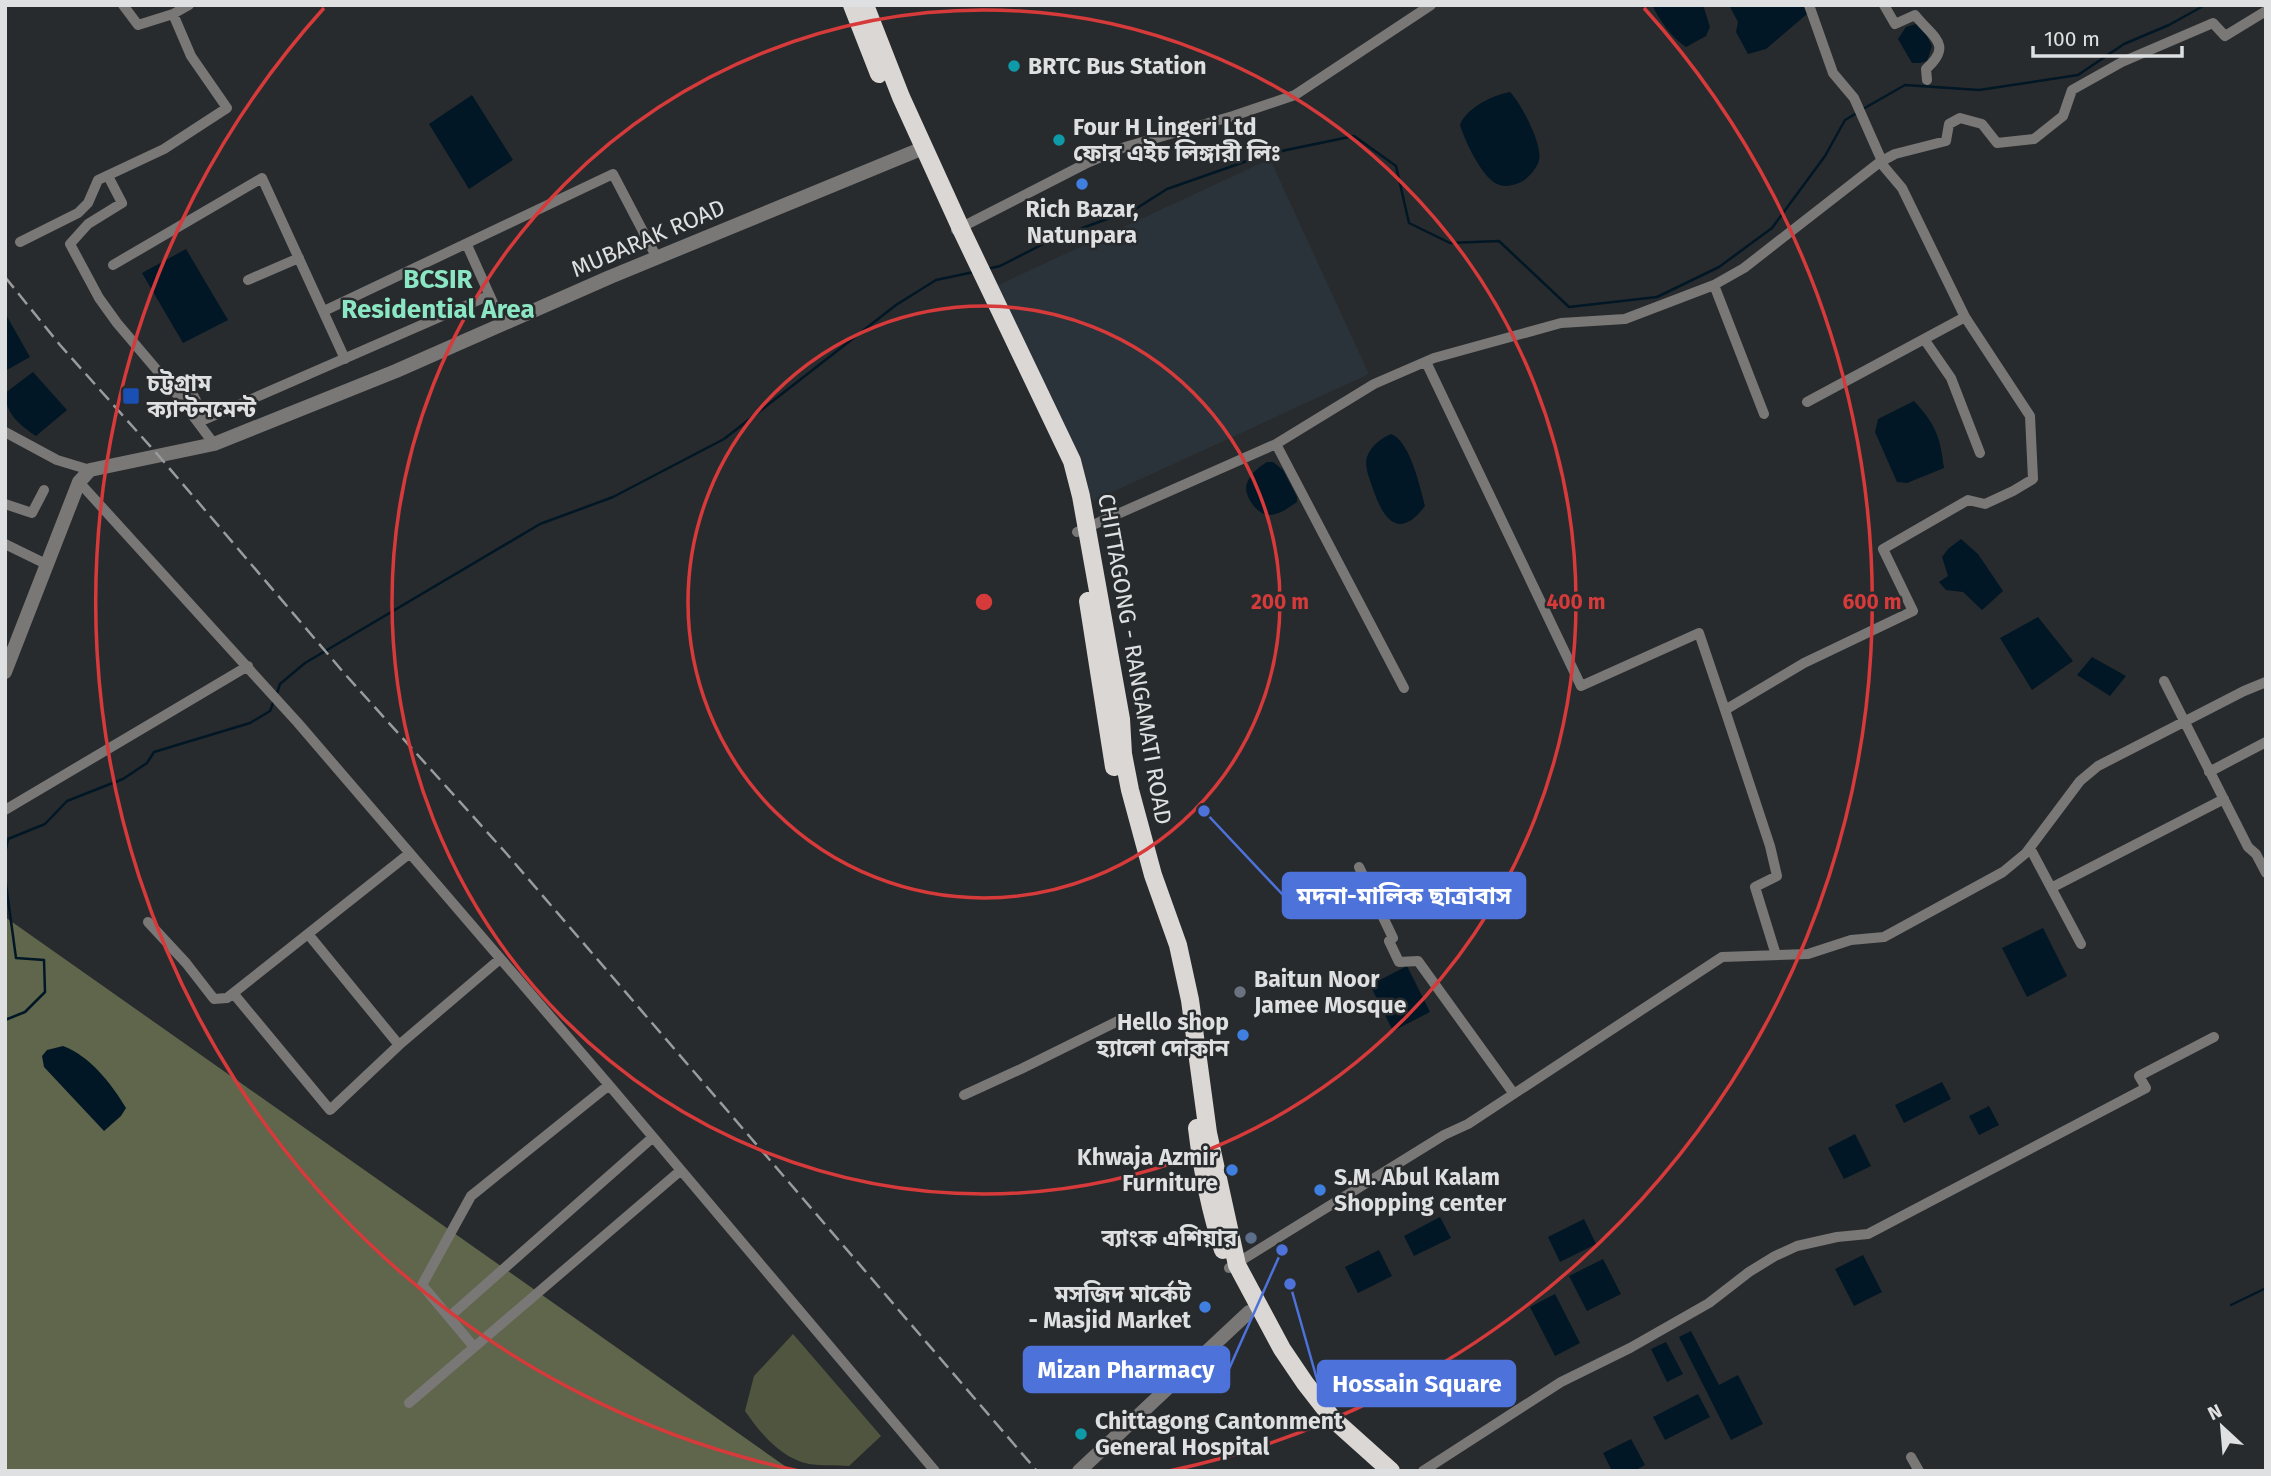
<svg xmlns="http://www.w3.org/2000/svg" width="2271" height="1476" viewBox="0 0 2271 1476" font-family="'Fira Sans','Noto Sans Bengali',sans-serif">
	<rect width="100%" height="100%" fill="#282b2d"/>
	<path fill="#2b333a" d="M1270,159L1369,374L1093,501L994,287Z"/>
	<path fill="#4f553e" d="M793,1334L881,1436L849,1466C837,1465 822,1466 809,1464C781,1458 760,1433 745,1411L754,1376Z"/>
	<path fill="#5f664c" d="M5,917L792,1471H5Z"/>
	<path fill="#011725" d="M1652,5H1703L1710,27L1706,36L1686,47C1670,36 1661,22 1652,5Z
		M1729,5H1803L1807,14L1766,49L1748,54L1736,32L1738,22Z
		M1916,24L1925,32L1932,46L1927,61L1920,63H1912L1898,39L1906,27Z
		M1510,92C1521,103 1543,145 1539,160C1538,167 1529,177 1523,181C1515,185 1505,188 1497,184C1481,176 1465,141 1460,125C1466,108 1493,95 1510,92Z
		M472,95L513,160L469,189L429,124Z
		M186,249L228,320L183,343L142,273Z
		M5,313L30,357L5,371Z
		M33,372L67,410L36,436C20,425 6,415 5,393Z
		M1914,401C1936,425 1940,436 1944,468L1907,483L1897,482L1875,432L1878,419Z
		M1391,434C1410,441 1420,487 1425,506C1399,541 1383,519 1373,489C1370,479 1364,467 1367,457C1371,446 1381,438 1391,434Z
		M1267,462H1273L1283,470L1297,497V502C1289,507 1281,514 1271,515C1258,517 1242,494 1247,483C1251,473 1259,467 1267,462Z
		M1961,539L1978,554L2003,591L1982,610L1963,592L1946,590L1939,582L1948,576L1942,557L1948,549Z
		M2038,617L2073,661L2032,690L2000,638Z
		M2092,657L2126,676L2110,696L2077,675Z
		M2043,928L2067,976L2027,997L2002,948Z
		M1407,966L1430,1012L1393,1031L1370,985Z
		M63,1046C90,1056 111,1083 126,1108L121,1116L104,1131L44,1067L42,1056L47,1050Z
		M1942,1082L1951,1099L1904,1123L1895,1105Z
		M1989,1106L1999,1125L1979,1135L1969,1116Z
		M1855,1134L1871,1166L1844,1179L1828,1148Z
		M1440,1217L1451,1238L1414,1256L1404,1236Z
		M1584,1219L1596,1244L1560,1262L1548,1237Z
		M1379,1250L1392,1276L1358,1293L1345,1267Z
		M1863,1255L1882,1292L1854,1306L1835,1269Z
		M1603,1259L1621,1294L1587,1311L1569,1276Z
		M1555,1294L1580,1343L1555,1356L1530,1307Z
		M1691,1331L1719,1385L1738,1375L1763,1424L1731,1440L1679,1337Z
		M1666,1342L1683,1374L1667,1382L1651,1349Z
		M1698,1394L1710,1417L1665,1440L1653,1417Z
		M1631,1439L1645,1465L1634,1471H1612L1603,1453Z"/>
	<g fill="none" stroke-linecap="round" stroke-linejoin="round">
		<path stroke="#011725" stroke-width="2.5" d="M1863,109L1905,85L1979,90L2078,75L2124,44L2169,25L2205,5
			M987,269L1000,266L1055,238L1137,208L1167,189L1267,154L1354,136L1396,166L1409,223L1450,243L1499,241L1569,307L1657,297L1719,267L1772,228L1825,156L1845,120L1857,113
			M277,693L280,684L305,663L540,524L613,497L724,439L896,305L936,280L974,272
			M5,854L8,839L45,824L67,801L123,779L147,763L154,752L250,723L270,711L273,703
			M5,877L16,958L44,960L45,992L25,1012L5,1020
			M2231,1305L2266,1288"/>
		<path stroke="#7a7877" stroke-width="10" d="M123,5L138,25L173,14L189,5
			M1809,5L1833,73L1854,98L1882,161
			M1884,5L1895,24L1915,15C1932,37 1954,44 1926,69L1927,80
			M108,176L122,203L88,224L70,244L99,298L117,323L173,389L214,444
			M956,230L1085,164L1125,147L1233,116L1295,95L1431,5
			M20,242L78,213L88,203L98,180L164,149L227,108L191,56L173,14
			M467,245L503,325
			M113,265L262,178L345,359
			M248,280L299,258
			M1714,285L1744,268L1880,162L1895,154L1946,141L1949,124L1960,118L1982,124L1997,143L2034,139L2063,116L2072,90L2122,62L2213,23L2225,36L2266,11
			M324,311L613,174L657,258
			M1924,339L1951,378L1980,453
			M1426,362L1581,686L1699,633L1725,710
			M192,393L206,419L488,296
			M1807,402L1965,317L1902,188L1880,162
			M5,432L57,460L90,470
			M1276,444L1404,688
			M79,482L298,723L609,1085L935,1471
			M5,504L32,513L44,490
			M1077,532L1276,444L1374,384L1434,358L1561,323L1625,319L1714,285L1764,414
			M5,544L48,565
			M2164,681L2248,847L2256,854L2266,873
			M2209,772L2266,742
			M5,810L248,666
			M2030,848L2081,944
			M1359,867L1393,938L1389,941L1399,962L1418,961L1514,1094
			M2053,887L2224,799
			M148,922L186,963L214,999L227,998L410,853
			M308,934L399,1045
			M1776,955L1755,887L1777,876L1770,846L1725,710L1804,663L1913,611L1883,549L1968,500L1985,504L2013,491L2033,479L2030,416L1965,317
			M233,993L330,1110L399,1045L500,959
			M964,1095L1021,1069L1126,1017
			M1229,1268L1444,1135L1468,1124L1722,957L1808,954L1851,940L1884,937L2003,872L2026,853L2080,781L2098,766L2244,691L2266,682
			M449,1317L652,1138
			M474,1347L422,1285L471,1196L609,1085
			M409,1403L680,1171
			M1911,1457L1919,1471
			M1423,1471L1561,1382L1630,1348L1709,1303L1749,1272L1775,1256L1797,1246L1837,1237L1868,1234L2146,1088L2139,1076L2214,1037"/>
		<path stroke="#7a7877" stroke-width="14" d="M5,672L79,482L90,470L214,444L396,371L610,277L916,151
			M1079,1471L1249,1312"/>
		<path stroke="#dbd7d4" stroke-width="18" d="M852,5L879,74
			M865,5L901,97L962,231L1072,461L1081,496L1121,719L1123,754L1130,790L1153,875L1178,945L1190,1000L1208,1133L1237,1265L1282,1349L1305,1383L1333,1419L1391,1471
			M1088,601L1114,767
			M1197,1128C1202,1170 1210,1210 1223,1250"/>
		<path stroke="#999b9c" stroke-width="2.5" stroke-dasharray="14 7" stroke-linecap="butt" d="M5,277L60,345L158,455L344,673L506,853L1037,1471"/>
	</g>
	<g fill="none" stroke="#d73a3a" stroke-width="3.5">
		<circle cx="984" cy="602" r="296"/>
		<circle cx="984" cy="602" r="592"/>
		<path d="M799 1471A888 888 0 0 1 324 8M1644 8A888 888 0 0 1 1169 1471"/>
	</g>
	<g fill="#0f9aa8" stroke="#282b2d" stroke-width="2.5">
		<circle cx="1014" cy="66" r="7"/>
		<circle cx="1059" cy="140" r="7"/>
		<circle cx="1081" cy="1434" r="7"/>
	</g>
	<g fill="#3f7fe0" stroke="#282b2d" stroke-width="2.5">
		<circle cx="1082" cy="184" r="7"/>
		<circle cx="1243" cy="1035" r="7"/>
		<circle cx="1232" cy="1170" r="7"/>
		<circle cx="1320" cy="1190" r="7"/>
		<circle cx="1205" cy="1307" r="7"/>
	</g>
	<rect fill="#1a4fb4" stroke="#282b2d" stroke-width="2.5" x="122" y="387" width="18" height="18" rx="3.5"/>
	<circle fill="#6b7280" stroke="#282b2d" stroke-width="2.5" cx="1240" cy="992" r="7"/>
	<circle fill="#5c6f8a" stroke="#282b2d" stroke-width="2.5" cx="1251" cy="1238" r="7"/>
	<g text-anchor="middle" stroke-width="5" stroke-linejoin="round" paint-order="stroke">
		<g font-size="23" font-weight="bold" fill="#dee0e1" stroke="#282b2d" text-anchor="start">
			<text x="1028" y="74">BRTC Bus Station</text>
			<text x="1073" y="135">Four H Lingeri Ltd<tspan x="1073" dy="26">ফোর এইচ লিঙ্গারী লিঃ</tspan></text>
			<text x="1082" y="217" text-anchor="middle">Rich Bazar,<tspan x="1082" dy="26">Natunpara</tspan></text>
			<text x="147" y="391">চট্টগ্রাম<tspan x="147" dy="26">ক্যান্টনমেন্ট</tspan></text>
			<text x="1254" y="987">Baitun Noor<tspan x="1254" dy="26">Jamee Mosque</tspan></text>
			<text x="1229" y="1030" text-anchor="end">Hello shop<tspan x="1229" dy="26">হ্যালো দোকান</tspan></text>
			<text x="1218" y="1165" text-anchor="end">Khwaja Azmir<tspan x="1218" dy="26">Furniture</tspan></text>
			<text x="1334" y="1185">S.M. Abul Kalam<tspan x="1334" dy="26">Shopping center</tspan></text>
			<text x="1237" y="1246" text-anchor="end">ব্যাংক এশিয়ার</text>
			<text x="1191" y="1302" text-anchor="end">মসজিদ মার্কেট<tspan x="1191" dy="26">- Masjid Market</tspan></text>
			<text x="1095" y="1429">Chittagong Cantonment<tspan x="1095" dy="26">General Hospital</tspan></text>
		</g>
		<g font-size="23" fill="#dee0e1" stroke="#282b2d">
			<text transform="translate(648 238) rotate(-23)" y="8">MUBARAK ROAD</text>
			<text transform="translate(1135 659) rotate(80)" y="8">CHITTAGONG - RANGAMATI ROAD</text>
		</g>
		<g font-size="26" font-weight="bold" fill="#8be6c4" stroke="#282b2d">
			<text x="438" y="288">BCSIR<tspan x="438" dy="30">Residential Area</tspan></text>
		</g>
	</g>
	<circle cx="984" cy="602" r="10" fill="#d73a3a" stroke="#282b2d" stroke-width="3.5"/>
	<g font-size="21" text-anchor="middle" font-weight="bold" fill="#d73a3a" stroke="#282b2d" stroke-width="5" stroke-linejoin="round" paint-order="stroke">
		<text x="1280" y="609">200 m</text>
		<text x="1576" y="609">400 m</text>
		<text x="1872" y="609">600 m</text>
	</g>
	<path fill="none" stroke="#4d72da" stroke-width="2.5" d="M1204 811L1283 895M1282 1250L1229 1369M1290 1284L1318 1383"/>
	<g fill="#4d72da" stroke="#282b2d" stroke-width="2.5">
		<circle cx="1204" cy="811" r="7"/>
		<circle cx="1282" cy="1250" r="7"/>
		<circle cx="1290" cy="1284" r="7"/>
	</g>
	<g fill="#4d72da" stroke="#4d72da" stroke-width="2.5">
		<rect x="1283" y="873" width="242" height="45" rx="7"/>
		<rect x="1024" y="1347" width="205" height="45" rx="7"/>
		<rect x="1318" y="1361" width="197" height="45" rx="7"/>
	</g>
	<g font-size="24" text-anchor="middle" font-weight="bold" fill="#fff">
		<text x="1404" y="904">মদনা-মালিক ছাত্রাবাস</text>
		<text x="1126" y="1378">Mizan Pharmacy</text>
		<text x="1417" y="1392">Hossain Square</text>
	</g>
	<rect width="2271" height="1476" fill="none" stroke="#dee0e1" stroke-width="14"/>
	<g transform="translate(2222 1427) rotate(334)" stroke="#282b2d" stroke-width="5" paint-order="stroke">
	<path d="M0-5L12 26L0 18L-12 26Z" fill="#dee0e1"/>
	<text y="-10" font-size="19" font-weight="bold" text-anchor="middle" fill="#dee0e1">N</text>
	</g>
	<path d="M2033 46v10h149v-10" fill="none" stroke="#dee0e1" stroke-width="3.5"/>
	<text x="2044" y="46" font-size="21" fill="#dee0e1" stroke="#282b2d" stroke-width="5" paint-order="stroke">100 m</text>
</svg>
